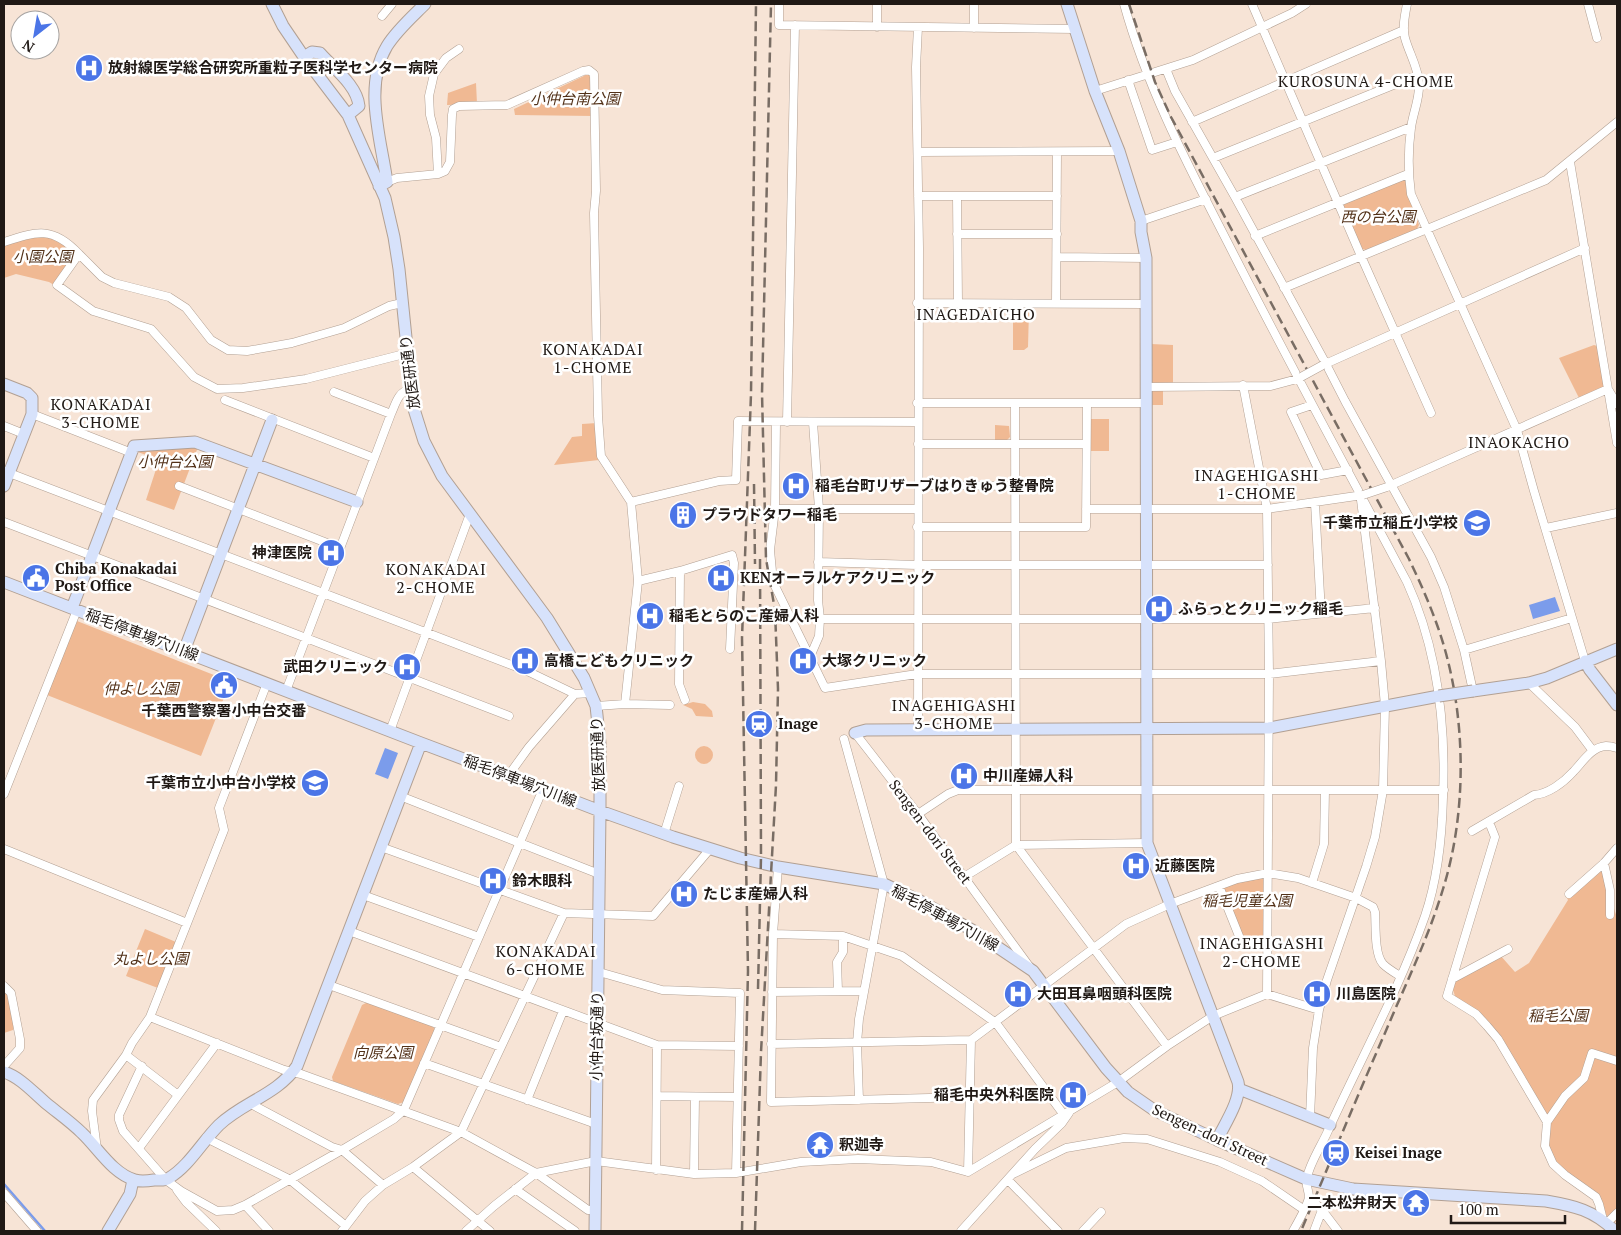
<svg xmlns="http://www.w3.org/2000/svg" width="1621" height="1235" viewBox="0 0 1621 1235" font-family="'PT Serif','Noto Sans JP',serif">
	<rect width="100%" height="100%" fill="#f7e4d6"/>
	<path fill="#f0b993" d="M588,74L593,78L594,116L515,115L514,109Z
		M476,83L477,104L447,105L448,93Z
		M1402,178L1406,181L1419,225L1417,229L1366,250L1362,249L1343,208L1345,202Z
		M36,234L67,243L77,254L54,285L49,282L16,274L4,278V243Z
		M1013,306H1026L1029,310L1028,347L1024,350H1013Z
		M1151,344L1173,345V383H1152Z
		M1594,345L1597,346L1604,384L1603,388L1579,398L1559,358Z
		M1152,390H1163V405H1150V393Z
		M1090,419H1109V451H1090Z
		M597,423L599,460L554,465L572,437L582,436V424Z
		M995,425L1009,426L1010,437L1005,442L995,441Z
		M142,447H198L174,510L146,500L159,460L138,452Z
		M77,621L219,677L216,685L227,690L201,756L47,695Z
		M693,702L705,704L712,711L713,717L696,716L692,709L683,705Z
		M695 755a9 9 0 1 1 18 0a9 9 0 1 1-18 0Z
		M1602,869L1617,918V1223L1605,1214L1600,1199L1588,1186L1563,1170L1553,1160L1547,1142L1550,1125L1492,1029L1456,999L1453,990L1456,980L1500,955L1515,972L1529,963L1568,900L1567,898Z
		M1260,877L1265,879V934L1263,937L1244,938L1242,937L1222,890L1225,886Z
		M145,929L176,942L158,988L126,976Z
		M4,989C12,997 17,1020 13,1030L4,1033Z
		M368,1002L433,1026L435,1031L404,1102L398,1104L333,1081L332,1077L362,1005Z"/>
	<path fill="#7b9ceb" d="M1555,597L1560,611L1533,619L1529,605Z
		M385,748L398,753L388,779L375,774Z"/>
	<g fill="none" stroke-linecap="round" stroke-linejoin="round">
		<path stroke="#7b9ceb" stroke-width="2.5" d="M4,1184L45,1231"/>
		<defs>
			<path id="street" d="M779,4V25L1075,29
				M1124,4C1148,91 1190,169 1231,249C1288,361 1348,471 1407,582C1438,650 1446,723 1443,797C1442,837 1438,878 1425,916C1399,990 1359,1062 1327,1133C1321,1146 1309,1165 1307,1178C1305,1184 1309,1191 1309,1197C1308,1204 1297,1224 1293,1231
				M1252,4L1361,256L1431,413
				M1407,4C1405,15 1402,27 1405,38C1409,53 1418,67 1419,83C1420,99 1413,112 1411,128C1408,150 1408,172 1411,194L1517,430L1534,491L1585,661
				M1588,4L1597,38
				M382,16L392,4
				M877,27V4
				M974,28V4
				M1166,69L1175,91L1235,197L1326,364L1345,401L1431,557L1444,587L1464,650L1473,691
				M1128,80L1152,150L1177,142
				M1095,91L1193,60L1292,13L1306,4
				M1192,122L1404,30
				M918,152L1119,151
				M1213,158L1418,75
				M1570,162L1617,443
				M438,174L436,138L430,115L429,96L434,74L446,58L459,49
				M387,182L397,178L438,174L445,171L450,162L452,115L453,109L459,106L507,105L583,71L589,70L594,74L596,191L594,213L598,416L601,456L631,502
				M918,196H1057
				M957,196L958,303
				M1235,197L1411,127
				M1141,221L1206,199
				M957,234H1057
				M1255,236L1408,174
				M4,242C37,231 53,226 79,254
				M1057,257L1146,258
				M1284,288L1546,180L1617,122
				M402,303L389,306L344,328L292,343L247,351L228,350L211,340L186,308L169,297L114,283L102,277L79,254L57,285L93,311L151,329L194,377L217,389L243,388L306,379L408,353
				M917,303L1146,304
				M1056,303L1057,152
				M1323,365L1585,248
				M1243,385L1267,509L1269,674L1267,994
				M1146,387L1271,386L1301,378
				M334,392L391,414
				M225,400L374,458
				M917,403H1146
				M1015,403L1016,845L1167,1046
				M1312,405L1291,412L1321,475L1348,470
				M32,414L132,453
				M776,422L775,509L770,550L773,582L825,688L917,674H1269L1381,661
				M787,422L795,25
				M4,426L24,434
				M918,444H1086
				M4,471L527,671L575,694L590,693
				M918,485L1015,486
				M179,486L340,548
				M1389,486L1608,389L1617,404
				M1315,503L1321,613
				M775,509H917
				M1086,509H1267L1363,495
				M4,522L509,716
				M917,527H1086L1087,403
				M1546,528L1617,513
				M818,562L917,565H1268
				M680,571L732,555L734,563L730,649
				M638,581L680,571L679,684L685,700
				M820,619H1268L1375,608
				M1464,650L1572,618
				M810,657L819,636L820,619L818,600L819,509L813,422
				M1529,683L1575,727L1593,751
				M286,691L391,414C396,403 398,392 410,389
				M625,704L638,581L631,502L719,481L736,480L738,421L918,422
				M596,706L625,704L670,705
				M918,730L919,248L916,67L918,27
				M390,731L470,514
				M855,733L918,814L1029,966
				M844,739L884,884L859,1019L857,1043L859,1100
				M508,776L529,747L575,694
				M4,794L77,610
				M400,796L599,874
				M918,814L948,794L958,790H1444
				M1489,822L1495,837L1447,996L1476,1014L1487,1026L1498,1039L1547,1122L1545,1146L1553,1164L1565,1175L1596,1197L1599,1204L1603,1220
				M1472,831L1534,795C1548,794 1563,783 1573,772C1582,763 1591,747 1606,746C1609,746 1614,747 1617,748
				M664,834L679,786
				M381,847L564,913L653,916L710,849
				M4,849L187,923
				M1604,863L1610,890V915
				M778,867L773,934L771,1102L969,1097
				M964,877L1016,845L1147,843
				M1312,883L1324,844L1325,790
				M1219,886L1241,941L1268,942
				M1569,894L1604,863L1617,848
				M363,895L479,937
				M349,931L657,1045L739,1046
				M773,934L843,936L902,956L996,1023L1064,1115
				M599,972L662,990L740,993L736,1173
				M1452,979L1508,949
				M329,985L501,1047
				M4,986L11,993L20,1039V1048L4,1066
				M838,991L837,962L843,952V936
				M772,992L864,991
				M150,1017L284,1070L301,1074L461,1132L536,1173L588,1210H595
				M771,1044L971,1040L1126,924L1170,904L1237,879L1268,873L1298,878L1356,898L1373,907L1375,912C1376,925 1374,954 1383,964C1388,969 1395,973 1400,976
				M126,1055L178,1095
				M424,1063L596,1124
				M142,1066L119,1115V1120L123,1131L166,1180L181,1191L217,1211L233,1210L245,1205L342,1150L394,1119L404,1110L543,789
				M657,1096L737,1097
				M527,1100L563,1011
				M249,1103L332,1147L342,1150L383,1185
				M1310,1117L1313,1048L1319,1010L1327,980L1366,867L1375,837L1383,790L1385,706L1381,661L1361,500
				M1547,1122L1565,1096L1584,1078L1592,1053L1617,1061
				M206,1138L289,1179L346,1226
				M139,1148L217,1043
				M97,1149L92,1111L93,1100L126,1055L132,1043L150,1017L224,830L219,808L267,683
				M413,1167L490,1231
				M656,1170L657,1045
				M968,1172L971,1040
				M694,1174L695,1097
				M1013,1174L1066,1148L1124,1138L1147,1139L1220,1162L1262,1181L1303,1209
				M1008,1180L1058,1231
				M515,1189L575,1231
				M177,1190L186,1202L216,1231
				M4,1193L37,1231
				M1309,1197L1322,1210L1338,1231
				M245,1205L269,1231
				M1607,1223L1617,1213
				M342,1231L365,1201L383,1185L413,1167L461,1132L564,913
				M466,1231L494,1206L536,1173L596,1161L694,1174L736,1173L801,1162L858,1159L931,1162L968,1172L1118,1082L1167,1046L1213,1016L1267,994L1319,1010
				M961,1231L1035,1149L1062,1123L1069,1113
				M1083,1231L1101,1212
				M1314,1231L1322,1210"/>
			<path id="secondary" d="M272,4L283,26L304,57L348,115L385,198L394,237L399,269L413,406L424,441L442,476L547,618L584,678L596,706L600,743V811L595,1231
				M1067,4L1095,91L1119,151L1141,221V232L1146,258L1147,843L1238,1082C1242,1099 1224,1125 1217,1140
				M304,57L312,52L320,53C333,68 357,85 359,106L348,115
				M379,186L387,182C381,139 363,86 387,46C397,30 412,17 425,4
				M4,384L27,393L32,398V414L4,486
				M4,582L421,743L543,789L600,811L673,837L740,858L778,867L884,884L920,901L972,930L1033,971L1106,1068L1128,1092L1154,1110L1217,1140L1306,1179L1353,1189L1546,1201C1575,1206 1593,1210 1615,1231
				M72,608L134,446L195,442L357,502
				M184,651L272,420
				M1585,661L1590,670L1617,705
				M1473,691L1529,683L1547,678L1617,649
				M855,733L866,730L1269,728L1439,696
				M4,1072C20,1077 34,1093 47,1104C58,1113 71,1122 82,1133C98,1148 113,1174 135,1180C141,1182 148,1181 154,1180C159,1180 165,1181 169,1178C189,1166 202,1142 219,1125C243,1102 277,1095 297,1066L421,743
				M1239,1089L1330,1125
				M108,1231L130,1194L133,1180"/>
		</defs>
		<use href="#street" stroke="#b2a093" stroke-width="9"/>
		<use href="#secondary" stroke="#b2a093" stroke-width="13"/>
		<use href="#street" stroke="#fff" stroke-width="8"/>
		<use href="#secondary" stroke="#d7e2fb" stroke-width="11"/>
		<path stroke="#796d64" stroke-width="2.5" stroke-dasharray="10 5" stroke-linecap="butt" d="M1129,4L1155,82L1171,117L1409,559C1419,580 1428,600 1436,622C1466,703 1469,806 1443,889C1428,939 1405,985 1385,1033C1356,1099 1329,1165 1301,1231
			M754,484L755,564
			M758,989L761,857L760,556
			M742,1231L748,971L742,638L751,394L756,4
			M755,1231L761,1052L776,785L778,689L775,610L766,559L762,393L771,4"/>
		<defs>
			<path id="street-bridge" d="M1301,377L1323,365
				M1363,495L1387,487"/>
			<path id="secondary-bridge" d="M1439,696L1473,691"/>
		</defs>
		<use href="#street-bridge" stroke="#b2a093" stroke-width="9" stroke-linecap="butt"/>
		<use href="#secondary-bridge" stroke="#b2a093" stroke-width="13" stroke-linecap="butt"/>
		<use href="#street-bridge" stroke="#fff" stroke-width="8"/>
		<use href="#secondary-bridge" stroke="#d7e2fb" stroke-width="11"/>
	</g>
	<defs>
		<symbol id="hospital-disc" viewBox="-11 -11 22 22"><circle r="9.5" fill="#4b75e7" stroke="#fff"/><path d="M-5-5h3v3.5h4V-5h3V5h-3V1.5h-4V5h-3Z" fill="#fff"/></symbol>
		<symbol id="building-disc" viewBox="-11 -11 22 22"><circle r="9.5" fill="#4b75e7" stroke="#fff"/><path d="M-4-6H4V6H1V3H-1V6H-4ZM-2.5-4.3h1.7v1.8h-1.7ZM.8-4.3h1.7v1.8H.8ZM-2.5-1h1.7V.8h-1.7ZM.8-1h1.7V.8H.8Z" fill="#fff"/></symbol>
		<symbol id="school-disc" viewBox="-11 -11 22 22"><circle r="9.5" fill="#4b75e7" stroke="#fff"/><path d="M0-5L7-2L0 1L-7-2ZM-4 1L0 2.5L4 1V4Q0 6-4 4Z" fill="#fff"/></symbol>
		<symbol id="civic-disc" viewBox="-11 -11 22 22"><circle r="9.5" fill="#4b75e7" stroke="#fff"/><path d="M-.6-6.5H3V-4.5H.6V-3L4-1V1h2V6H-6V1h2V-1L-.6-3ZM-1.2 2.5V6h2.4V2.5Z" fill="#fff"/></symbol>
		<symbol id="station-disc" viewBox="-11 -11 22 22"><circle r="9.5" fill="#4b75e7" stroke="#fff"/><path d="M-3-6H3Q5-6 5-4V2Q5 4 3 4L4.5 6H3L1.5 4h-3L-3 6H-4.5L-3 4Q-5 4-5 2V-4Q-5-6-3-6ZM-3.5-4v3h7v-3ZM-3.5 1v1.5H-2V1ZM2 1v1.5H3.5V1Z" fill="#fff"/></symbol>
		<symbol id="temple-disc" viewBox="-11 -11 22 22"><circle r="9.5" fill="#4b75e7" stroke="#fff"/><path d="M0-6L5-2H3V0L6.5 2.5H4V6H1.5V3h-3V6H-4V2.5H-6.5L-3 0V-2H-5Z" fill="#fff"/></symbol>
	</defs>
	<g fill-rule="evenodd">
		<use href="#hospital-disc" x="73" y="52" width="32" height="32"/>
		<use href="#hospital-disc" x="780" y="470" width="32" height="32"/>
		<use href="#building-disc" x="667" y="499" width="32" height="32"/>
		<use href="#school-disc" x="1461" y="507" width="32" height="32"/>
		<use href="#hospital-disc" x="315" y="537" width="32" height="32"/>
		<use href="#civic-disc" x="20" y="562" width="32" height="32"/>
		<use href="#hospital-disc" x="705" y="562" width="32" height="32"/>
		<use href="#hospital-disc" x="1143" y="593" width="32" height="32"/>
		<use href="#hospital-disc" x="634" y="600" width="32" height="32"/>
		<use href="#hospital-disc" x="509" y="645" width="32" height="32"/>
		<use href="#hospital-disc" x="787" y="645" width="32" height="32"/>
		<use href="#hospital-disc" x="391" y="651" width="32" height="32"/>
		<use href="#civic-disc" x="208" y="669" width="32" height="32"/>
		<use href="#station-disc" x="743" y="708" width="32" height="32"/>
		<use href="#hospital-disc" x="948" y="760" width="32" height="32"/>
		<use href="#school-disc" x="299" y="767" width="32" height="32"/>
		<use href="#hospital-disc" x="1120" y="850" width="32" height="32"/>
		<use href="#hospital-disc" x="477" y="865" width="32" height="32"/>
		<use href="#hospital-disc" x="668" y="878" width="32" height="32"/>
		<use href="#hospital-disc" x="1002" y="978" width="32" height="32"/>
		<use href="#hospital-disc" x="1301" y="978" width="32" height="32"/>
		<use href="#hospital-disc" x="1057" y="1079" width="32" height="32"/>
		<use href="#temple-disc" x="804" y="1129" width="32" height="32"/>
		<use href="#station-disc" x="1320" y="1137" width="32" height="32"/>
		<use href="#temple-disc" x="1400" y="1187" width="32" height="32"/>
	</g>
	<g text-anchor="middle" stroke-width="5" stroke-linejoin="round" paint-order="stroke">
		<g font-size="15" font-weight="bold" fill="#201915" stroke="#fff" text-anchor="start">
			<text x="108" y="73">放射線医学総合研究所重粒子医科学センター病院</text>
			<text x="815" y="491">稲毛台町リザーブはりきゅう整骨院</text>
			<text x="702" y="520">プラウドタワー稲毛</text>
			<text x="1458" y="528" text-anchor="end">千葉市立稲丘小学校</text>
			<text x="312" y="558" text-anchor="end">神津医院</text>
			<text x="55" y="574">Chiba Konakadai<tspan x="55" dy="17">Post Office</tspan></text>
			<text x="740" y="583">KENオーラルケアクリニック</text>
			<text x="1178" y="614">ふらっとクリニック稲毛</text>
			<text x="669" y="621">稲毛とらのこ産婦人科</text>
			<text x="544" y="666">高橋こどもクリニック</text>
			<text x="822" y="666">大塚クリニック</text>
			<text x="388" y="672" text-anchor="end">武田クリニック</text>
			<text x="224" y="716" text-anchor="middle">千葉西警察署小中台交番</text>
			<text x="778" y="729">Inage</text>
			<text x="983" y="781">中川産婦人科</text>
			<text x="296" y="788" text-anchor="end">千葉市立小中台小学校</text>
			<text x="1155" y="871">近藤医院</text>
			<text x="512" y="886">鈴木眼科</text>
			<text x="703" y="899">たじま産婦人科</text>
			<text x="1037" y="999">大田耳鼻咽頭科医院</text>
			<text x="1336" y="999">川島医院</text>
			<text x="1054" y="1100" text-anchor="end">稲毛中央外科医院</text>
			<text x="839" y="1150">釈迦寺</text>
			<text x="1355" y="1158">Keisei Inage</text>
			<text x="1397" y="1208" text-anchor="end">二本松弁財天</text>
		</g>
		<g font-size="15" font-style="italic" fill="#523118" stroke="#fff">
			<text x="575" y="104">小仲台南公園</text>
			<text x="1378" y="222">西の台公園</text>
			<text x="43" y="262">小園公園</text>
			<text x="175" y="467">小仲台公園</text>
			<text x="141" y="694">仲よし公園</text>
			<text x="1247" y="906">稲毛児童公園</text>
			<text x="151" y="964">丸よし公園</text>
			<text x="1558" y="1021">稲毛公園</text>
			<text x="383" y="1058">向原公園</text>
		</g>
		<g font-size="15" fill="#201915" stroke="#fff">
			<text transform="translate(410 372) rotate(-97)" y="5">放医研通り</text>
			<text transform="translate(142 635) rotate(21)" y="5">稲毛停車場穴川線</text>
			<text transform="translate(598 754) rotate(-92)" y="5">放医研通り</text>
			<text transform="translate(520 781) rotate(21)" y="5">稲毛停車場穴川線</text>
			<text transform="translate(930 832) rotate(53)" y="5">Sengen-dori Street</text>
			<text transform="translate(945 918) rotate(29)" y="5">稲毛停車場穴川線</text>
			<text transform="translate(597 1036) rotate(-89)" y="5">小仲台坂通り</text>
			<text transform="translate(1210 1135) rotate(25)" y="5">Sengen-dori Street</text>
		</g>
		<g font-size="16" letter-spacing="1" fill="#201915" stroke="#fff">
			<text x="1366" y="87">KUROSUNA 4-CHOME</text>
			<text x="976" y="320">INAGEDAICHO</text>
			<text x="593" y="355">KONAKADAI<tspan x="593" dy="18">1-CHOME</tspan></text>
			<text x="101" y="410">KONAKADAI<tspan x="101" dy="18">3-CHOME</tspan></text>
			<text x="1519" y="448">INAOKACHO</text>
			<text x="1257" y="481">INAGEHIGASHI<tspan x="1257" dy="18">1-CHOME</tspan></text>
			<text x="436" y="575">KONAKADAI<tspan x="436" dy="18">2-CHOME</tspan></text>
			<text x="954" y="711">INAGEHIGASHI<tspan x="954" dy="18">3-CHOME</tspan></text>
			<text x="1262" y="949">INAGEHIGASHI<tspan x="1262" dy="18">2-CHOME</tspan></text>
			<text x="546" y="957">KONAKADAI<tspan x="546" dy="18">6-CHOME</tspan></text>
		</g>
	</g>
	<rect width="1621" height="1235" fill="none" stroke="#201915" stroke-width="10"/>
	<g transform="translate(35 35) rotate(211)"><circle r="24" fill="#ffffff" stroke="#a6a3a1"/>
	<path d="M0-4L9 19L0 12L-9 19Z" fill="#4b75e7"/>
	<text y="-8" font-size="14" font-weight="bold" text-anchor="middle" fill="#201915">N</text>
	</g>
	<path d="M1451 1215v8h114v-8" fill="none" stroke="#201915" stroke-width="2.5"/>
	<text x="1458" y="1215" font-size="15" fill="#201915" stroke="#ffffff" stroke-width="4" paint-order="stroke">100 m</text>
</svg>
